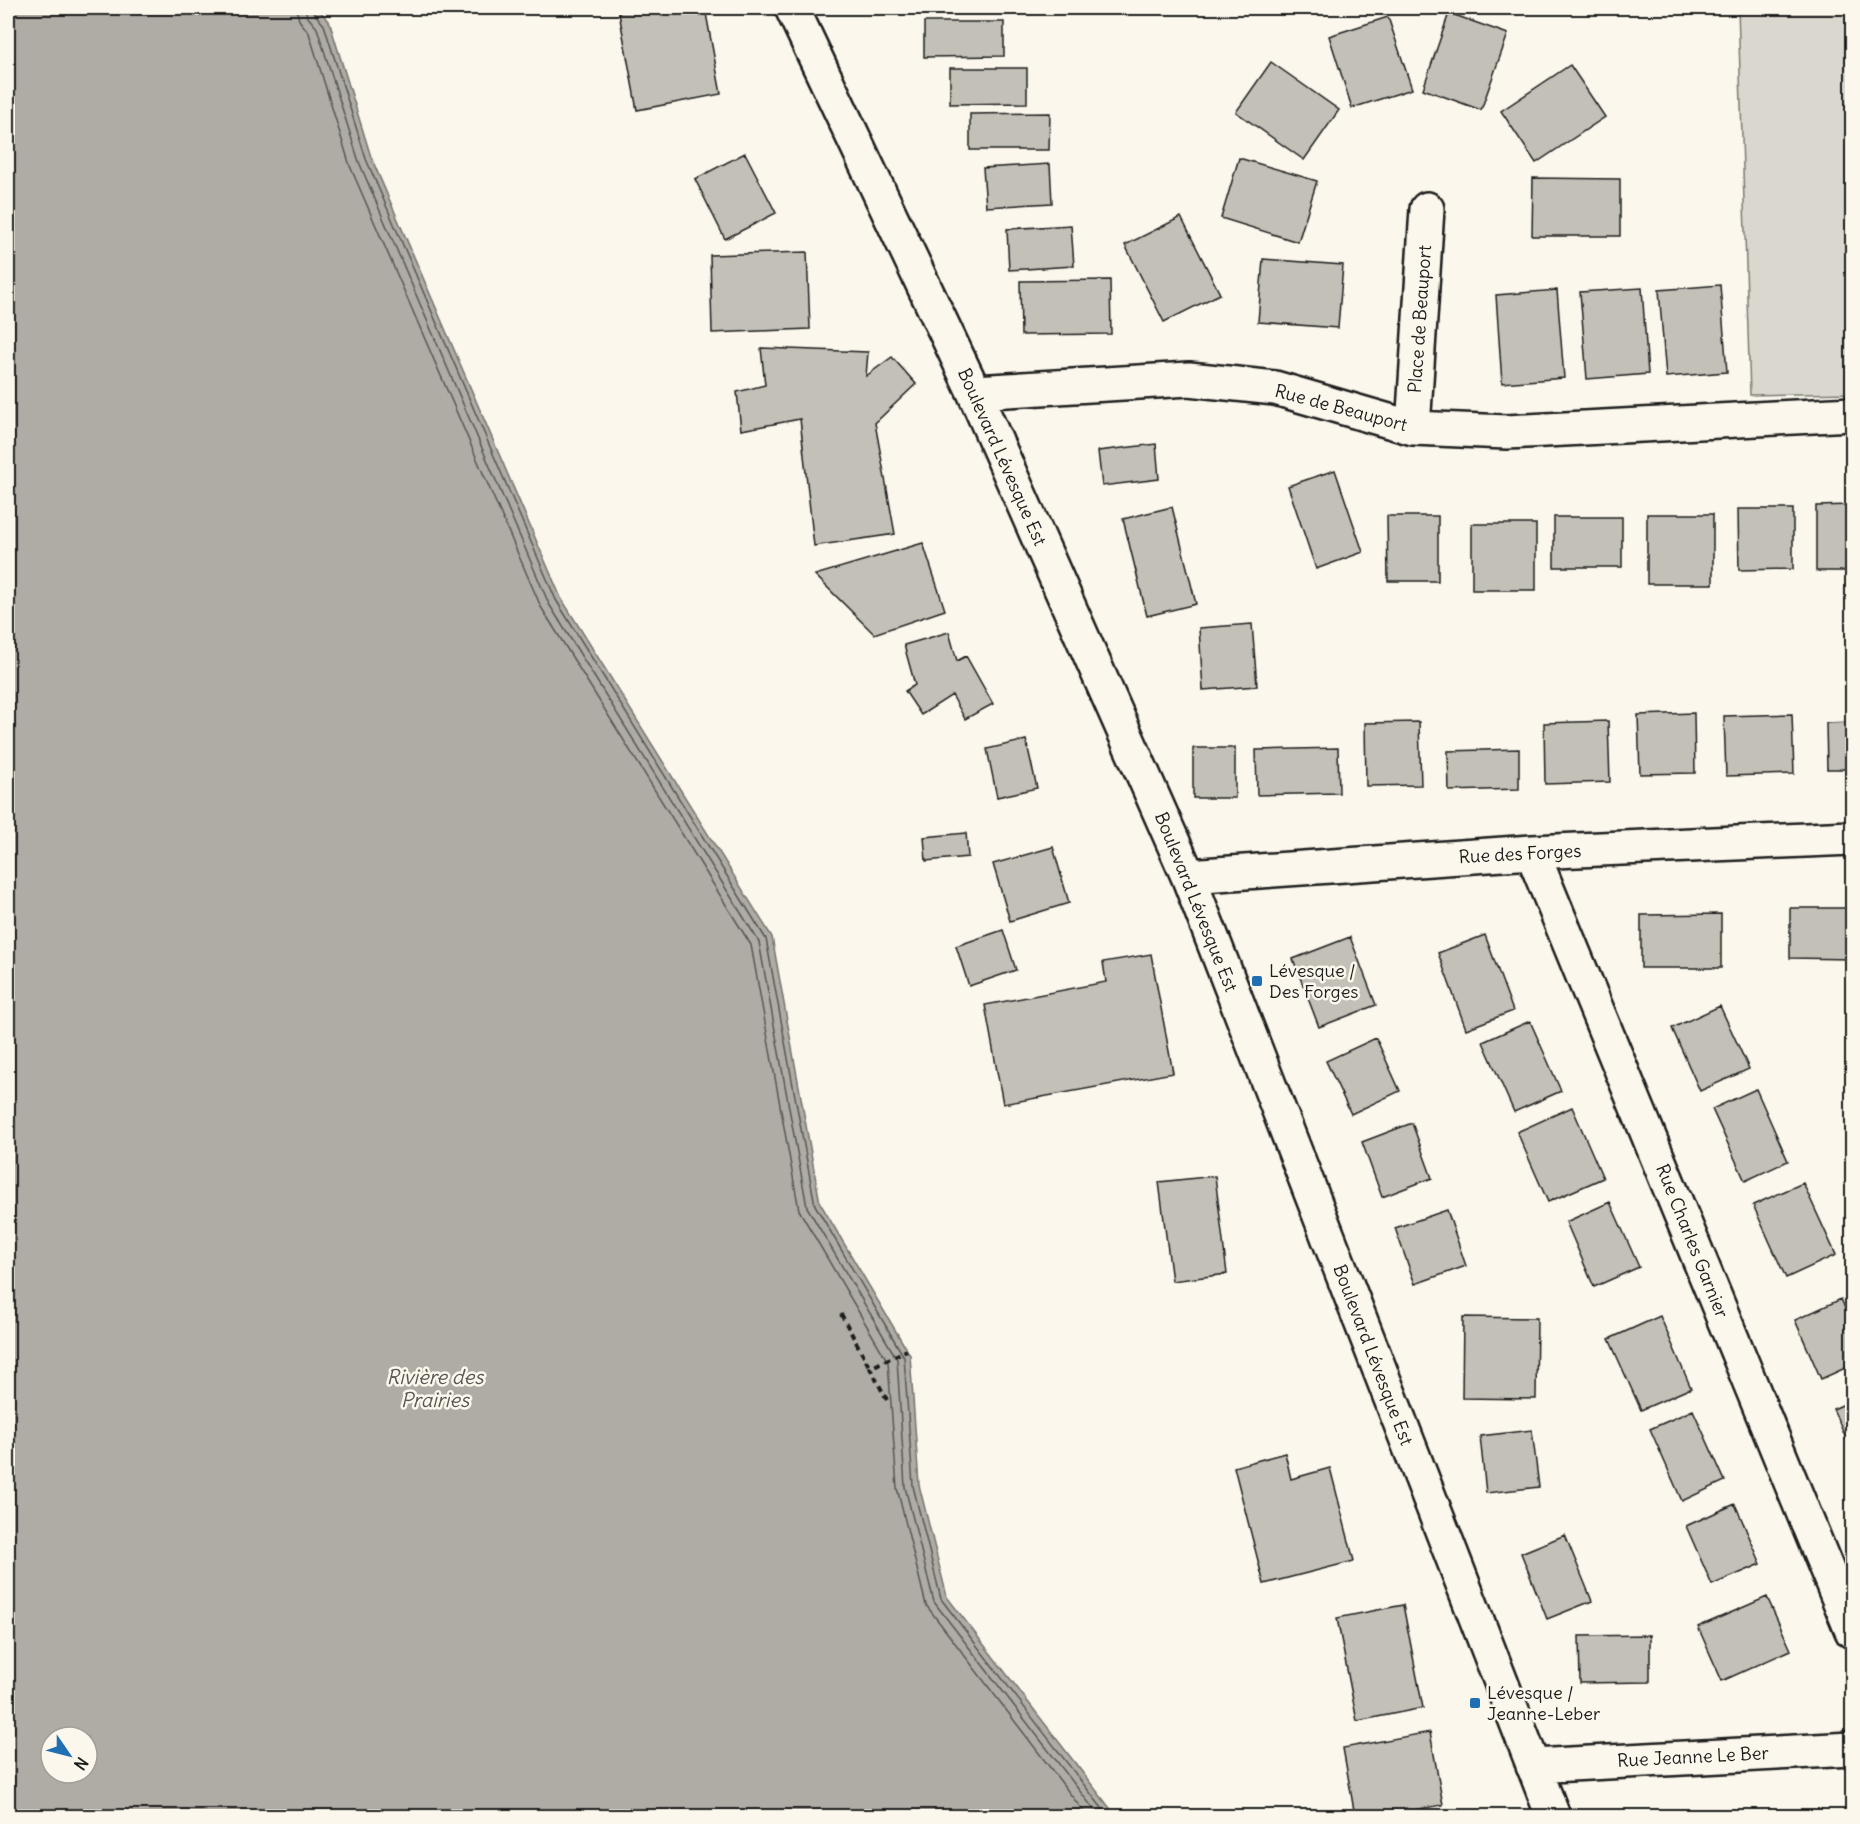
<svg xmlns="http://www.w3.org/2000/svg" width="1860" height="1824" viewBox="0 0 1860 1824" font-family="Delius,sans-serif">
	<rect width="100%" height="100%" fill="#fbf7ec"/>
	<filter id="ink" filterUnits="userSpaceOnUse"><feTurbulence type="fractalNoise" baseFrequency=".0167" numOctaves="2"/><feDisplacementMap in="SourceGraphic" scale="12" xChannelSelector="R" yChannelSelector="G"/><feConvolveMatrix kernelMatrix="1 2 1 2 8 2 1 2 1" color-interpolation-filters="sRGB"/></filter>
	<g filter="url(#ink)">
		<path fill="#dad7ce" stroke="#7b7a75" stroke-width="1.5" d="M1738,8H1852V393L1750,395Z"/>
		<path fill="#afaca5" stroke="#74726e" stroke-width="1.5" fill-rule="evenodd" d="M8,8H317L329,21L371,157L561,598L772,937L820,1203L910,1355L919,1485L947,1597L1116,1816H8ZM51,1737H87V1773H51Z"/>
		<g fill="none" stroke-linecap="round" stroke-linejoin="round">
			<path stroke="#575653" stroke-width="1.5" d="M296,8L299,20L309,33L350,166L541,607L751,945L799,1210L888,1362L897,1488L926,1605L1087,1816
				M305,8L307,16L317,28L359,162L549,604L759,942L807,1207L897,1359L905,1487L934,1602L1099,1816
				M313,8L314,13L324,25L366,159L556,600L766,939L815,1205L904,1357L913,1486L941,1599L1108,1816"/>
		</g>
		<path fill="#c3c0b8" stroke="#1c1c1c" stroke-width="1.5" d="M618,8H705L721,94L637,110Z
			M1449,13L1508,34L1481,110L1423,89Z
			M1388,17L1412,89L1352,108L1329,36Z
			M924,22H1004V56L924,57Z
			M1271,62L1339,110L1304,160L1236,112Z
			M1570,65L1605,117L1536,163L1501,111Z
			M950,68H1027V103L950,104Z
			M1050,113L1049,150H970V114Z
			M745,153L776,213L725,239L695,179Z
			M1239,158L1317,181L1298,242L1221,218Z
			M1050,164L1052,203L986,207L983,168Z
			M1533,178L1620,179V236H1532Z
			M1181,217L1220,294L1164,322L1125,245Z
			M1071,225L1074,266L1009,270L1007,229Z
			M807,252L810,329L712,333L710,255Z
			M1263,259L1343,265L1338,328L1258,322Z
			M1110,280L1111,334L1021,335L1020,281Z
			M1720,285L1727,372L1666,377L1659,290Z
			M1642,288L1648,374L1587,379L1580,292Z
			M1557,290L1564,378L1502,383L1496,295Z
			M761,348L868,352L866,376L892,357L916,384L875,423L895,534L814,546L800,419L741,430L737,392L765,385Z
			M1156,444L1159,479L1102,486L1098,451Z
			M1335,470L1363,552L1316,569L1288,486Z
			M1852,505V571H1816V506Z
			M1172,507L1196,604L1147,616L1123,519Z
			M1738,509H1793V569L1739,570Z
			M1647,514H1713V584H1647Z
			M1387,516H1438V581H1388Z
			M1554,517H1622V567H1554Z
			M1472,524H1536V590H1472Z
			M923,543L945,610L874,634L815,575Z
			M1252,624L1257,686L1203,690L1199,628Z
			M949,632L957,661L966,656L993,704L965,719L952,695L921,715L905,691L915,685L904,645Z
			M1694,713L1695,773L1640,774L1638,715Z
			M1792,714L1794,774L1726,776L1724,716Z
			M1608,721L1610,782L1545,784L1544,723Z
			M1419,722L1421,785L1366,786L1365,723Z
			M1852,722V769H1827L1826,723Z
			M1026,740L1037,788L997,797L987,749Z
			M1193,748H1235V798H1193Z
			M1338,748L1339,793L1257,795L1256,750Z
			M1519,749V789L1449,791L1448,751Z
			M966,833L968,857L926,861L924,837Z
			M1053,847L1069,903L1010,921L993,864Z
			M1790,908H1852V959L1790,958Z
			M1721,914V968H1641V915Z
			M1003,930L1016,970L969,986L956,946Z
			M1485,935L1513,1011L1466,1029L1438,953Z
			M1350,937L1376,1005L1319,1027L1293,959Z
			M1151,954L1173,1073L1003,1104L985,1005L1106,982L1103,962Z
			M1720,1006L1749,1069L1700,1091L1672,1028Z
			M1530,1021L1561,1091L1514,1112L1483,1042Z
			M1376,1038L1400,1091L1351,1114L1326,1061Z
			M1756,1089L1788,1161L1745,1181L1712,1109Z
			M1572,1107L1603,1178L1548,1202L1517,1132Z
			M1412,1123L1432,1178L1382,1197L1362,1142Z
			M1215,1176L1227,1274L1172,1281L1159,1182Z
			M1803,1183L1836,1255L1786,1278L1753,1205Z
			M1610,1202L1639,1267L1594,1287L1566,1222Z
			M1447,1210L1466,1266L1415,1284L1395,1228Z
			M1841,1299L1852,1324V1365L1821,1379L1795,1320Z
			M1660,1316L1691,1388L1641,1410L1609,1339Z
			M1463,1317L1537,1318L1536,1399L1462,1398Z
			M1852,1401V1452L1833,1409Z
			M1693,1410L1725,1481L1682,1501L1650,1429Z
			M1532,1430L1539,1487L1486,1493L1480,1436Z
			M1285,1453L1291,1479L1330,1468L1354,1561L1264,1584L1234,1467Z
			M1735,1504L1761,1564L1712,1585L1686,1526Z
			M1565,1535L1592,1601L1547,1619L1521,1553Z
			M1767,1597L1791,1650L1722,1681L1698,1627Z
			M1403,1605L1423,1708L1357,1721L1337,1618Z
			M1650,1635V1682L1580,1683L1579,1636Z
			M1430,1732L1443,1805L1379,1816H1355L1343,1748Z"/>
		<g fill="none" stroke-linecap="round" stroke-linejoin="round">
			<defs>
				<path id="minor" d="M792,8L974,392L1188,876L1553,1816
					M974,392L1189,379L1275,388L1413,428L1507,432L1852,414
					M1413,428L1427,209
					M1532,852L1852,1631
					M1188,876L1532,852L1852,838
					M1533,1766L1852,1749"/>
			</defs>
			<use href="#minor" stroke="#1c1c1c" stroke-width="38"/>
			<path stroke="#1c1c1c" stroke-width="4" stroke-dasharray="6 4.5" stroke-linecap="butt" d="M841,1314L870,1368
				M887,1400L870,1368L907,1350"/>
			<use href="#minor" stroke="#fbf7ec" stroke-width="33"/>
		</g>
	</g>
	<g fill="#1f6fb2" stroke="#fbf7ec" stroke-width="2">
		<rect x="1251" y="975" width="12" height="12" rx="3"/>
		<rect x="1469" y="1697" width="12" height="12" rx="3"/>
	</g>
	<g text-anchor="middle" stroke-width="5" stroke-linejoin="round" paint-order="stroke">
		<g font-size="18" fill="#1c1c1c" stroke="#fbf7ec">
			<text transform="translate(1420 319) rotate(-86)" y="6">Place de Beauport</text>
			<text transform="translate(1341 408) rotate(15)" y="6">Rue de Beauport</text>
			<text transform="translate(1002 457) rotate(66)" y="6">Boulevard Lévesque Est</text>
			<text transform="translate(1520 854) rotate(-3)" y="6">Rue des Forges</text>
			<text transform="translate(1196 902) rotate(68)" y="6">Boulevard Lévesque Est</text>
			<text transform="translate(1692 1241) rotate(68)" y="6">Rue Charles Garnier</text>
			<text transform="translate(1373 1355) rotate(69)" y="6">Boulevard Lévesque Est</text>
			<text transform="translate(1693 1757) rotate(-3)" y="6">Rue Jeanne Le Ber</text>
		</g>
		<g font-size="18" fill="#1c1c1c" stroke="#fbf7ec" text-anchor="start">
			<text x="1269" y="977">Lévesque /<tspan x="1269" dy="21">Des Forges</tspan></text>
			<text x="1487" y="1699">Lévesque /<tspan x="1487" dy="21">Jeanne-Leber</tspan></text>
		</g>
		<g font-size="20" font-style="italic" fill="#575653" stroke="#fbf7ec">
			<text x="435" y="1384">Rivière des<tspan x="435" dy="23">Prairies</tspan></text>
		</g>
	</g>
	<rect width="1860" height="1824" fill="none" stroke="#fbf7ec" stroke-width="30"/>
	<rect x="15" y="15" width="1830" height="1794" fill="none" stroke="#1c1c1c" stroke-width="2" filter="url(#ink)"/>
	<g transform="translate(69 1755) rotate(125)"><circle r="28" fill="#fbf7ec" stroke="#a29f99" stroke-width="1.5"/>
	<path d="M0-4.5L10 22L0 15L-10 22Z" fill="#1f6fb2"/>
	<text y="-9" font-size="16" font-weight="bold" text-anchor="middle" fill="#1c1c1c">N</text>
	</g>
</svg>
